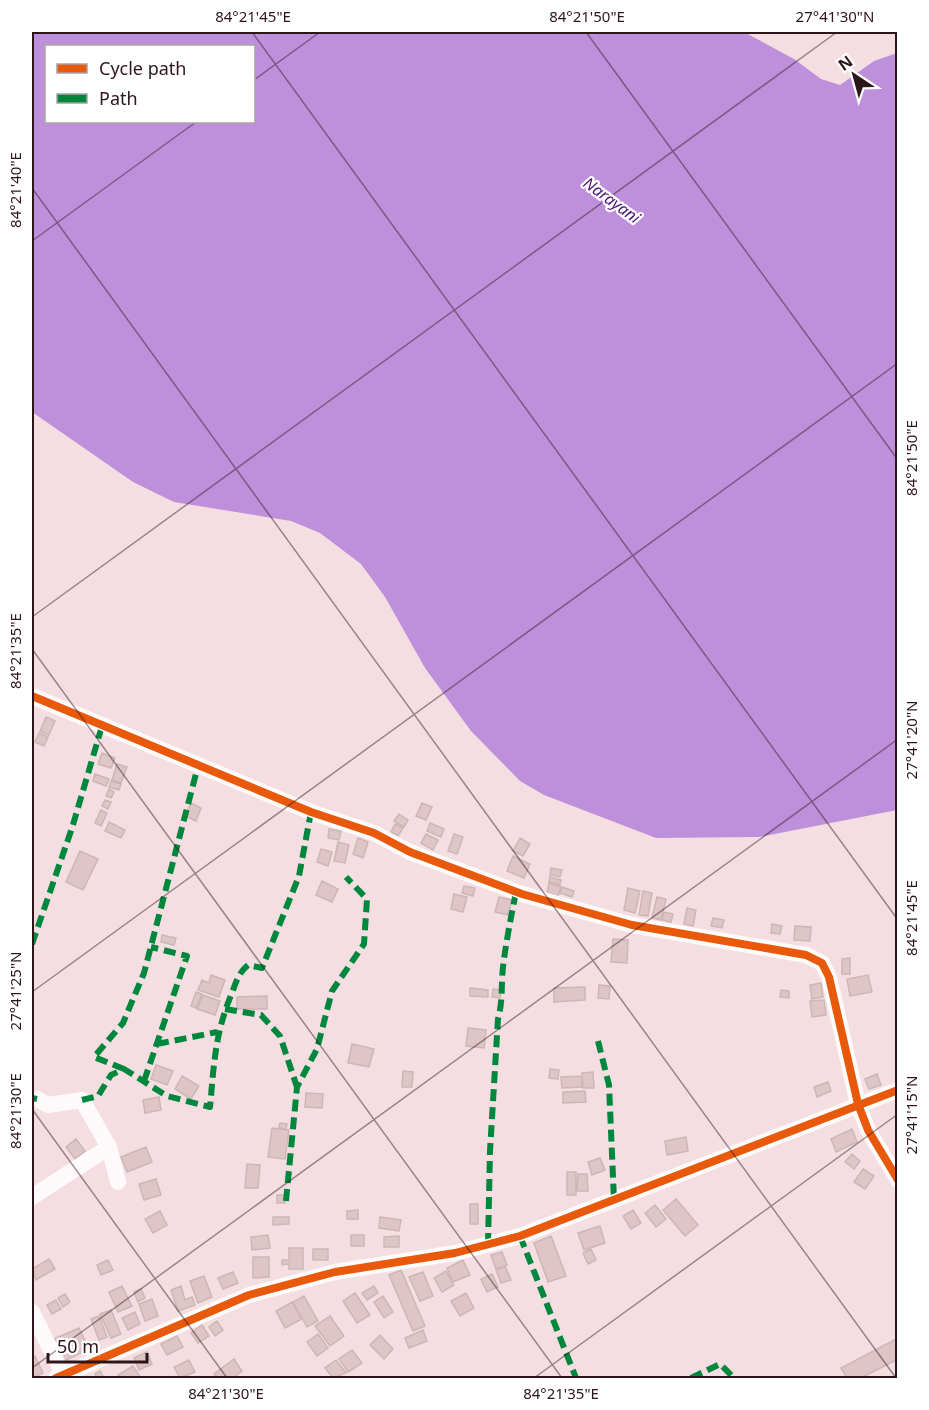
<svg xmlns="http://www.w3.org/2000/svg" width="929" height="1410" viewBox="0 0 929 1410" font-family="'Noto Sans',sans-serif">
	<rect width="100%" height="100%" fill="#f5dee2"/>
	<path fill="#be90db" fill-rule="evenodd" d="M32,32H744L794,59L821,79L840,85L874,61L897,53V810L759,837L656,838L544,795L520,781L471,731L425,668L385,597L361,564L320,533L291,521L174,502L133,482L32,412ZM46,46H254V122H46Z"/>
	<path fill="#e0c5c6" stroke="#ccb6b6" stroke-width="1.5" d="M46,717L55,721L49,735L40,731Z
		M39,733L48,737L44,746L35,742Z
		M102,753L115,758L111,768L98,764Z
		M117,764L127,767L121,783L112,780Z
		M95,774L109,779L106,786L93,781Z
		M111,781L121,784L119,790L109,787Z
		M109,789L114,792L111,798L106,796Z
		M105,800L111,802L108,809L102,806Z
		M191,803L201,808L196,821L185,816Z
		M422,803L432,807L426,820L416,816Z
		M101,810L107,813L101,826L95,823Z
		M399,814L408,820L404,827L394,821Z
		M109,822L125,830L121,838L105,831Z
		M430,823L444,829L441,837L427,831Z
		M395,824L403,828L398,836L391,832Z
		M329,829L341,831L339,840L328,838Z
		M426,834L438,840L433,850L421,843Z
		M454,834L463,837L457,854L448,851Z
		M358,838L368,842L363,858L353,854Z
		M520,838L530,844L523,856L513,851Z
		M338,842L349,845L345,863L334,861Z
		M321,849L332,852L328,866L317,862Z
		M80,851L98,859L83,890L66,882Z
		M513,856L530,864L524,878L507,871Z
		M551,868L562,870L560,877L550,875Z
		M550,877L561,880L560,885L549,882Z
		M322,881L338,889L332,902L316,895Z
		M549,883L561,887L558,896L547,893Z
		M464,886L475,888L473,896L462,893Z
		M562,887L574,891L572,897L560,893Z
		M628,888L640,891L635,913L624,910Z
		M643,891L652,893L648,916L639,915Z
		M454,894L467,897L463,912L451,909Z
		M499,897L512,900L508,915L495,912Z
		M657,897L666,899L661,920L652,918Z
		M687,908L696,910L693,926L684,924Z
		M664,912L673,914L671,922L662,920Z
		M713,918L724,920L722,928L711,926Z
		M772,924L782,926L780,934L771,933Z
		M795,926L811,927L810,941L794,940Z
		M162,935L176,938L174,945L161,942Z
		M613,939L628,940L627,963L611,962Z
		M850,958V974H842V959Z
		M211,975L225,980L219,997L198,990L202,980L209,983Z
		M868,975L872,992L850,996L847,979Z
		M821,983L823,997L812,999L810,985Z
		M599,985L610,986L609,999L598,998Z
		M585,987V1000L554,1002V988Z
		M470,988L488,990V997L470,996Z
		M493,989L501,990L500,998L492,997Z
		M781,990L789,991V998L780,997Z
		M196,992L202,994L196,1008L191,1006Z
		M203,995L220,1001L215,1015L197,1009Z
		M267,996V1009H237V997Z
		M824,1000L826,1015L812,1017L810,1001Z
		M468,1028L486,1030L484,1048L466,1046Z
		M352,1044L374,1049L369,1067L348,1063Z
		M156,1065L173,1071L167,1085L151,1079Z
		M550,1069L559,1070L558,1079L549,1078Z
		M403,1071L413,1072L412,1087H402Z
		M593,1072L594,1088H583L582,1073Z
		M877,1074L881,1085L869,1089L865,1079Z
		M182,1076L199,1086L191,1099L175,1089Z
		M582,1076V1087L562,1088L561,1077Z
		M828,1082L831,1091L817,1097L814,1087Z
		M585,1091L586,1102L563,1103V1092Z
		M306,1093L323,1094L322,1108L305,1107Z
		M159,1097L161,1110L145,1113L143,1100Z
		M280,1123L287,1124L286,1129L279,1128Z
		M272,1128L289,1130L285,1159L268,1157Z
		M852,1129L857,1142L836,1152L831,1139Z
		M686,1137L688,1151L667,1155L665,1141Z
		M76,1139L85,1151L75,1159L66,1147Z
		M146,1147L152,1162L127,1172L121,1157Z
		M852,1154L860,1161L854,1169L845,1162Z
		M600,1158L605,1170L592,1175L588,1162Z
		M247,1164L260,1165L258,1188H245Z
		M863,1169L874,1176L865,1189L854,1182Z
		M567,1172H576V1195H567Z
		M578,1174H587L588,1191H577Z
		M156,1179L161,1195L144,1200L139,1184Z
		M277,1195H285V1203H277Z
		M676,1199L698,1225L685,1236L663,1210Z
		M470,1204H478V1224H470Z
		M655,1205L666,1219L656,1227L645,1213Z
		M358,1210V1219H347V1211Z
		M633,1210L641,1223L631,1229L623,1216Z
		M160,1211L167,1225L153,1233L145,1219Z
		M273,1217H289V1224L273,1225Z
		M380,1217L401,1220L399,1231L379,1228Z
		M600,1226L605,1243L584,1250L578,1233Z
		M268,1235L270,1248L252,1250L251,1237Z
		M351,1235H364V1246H351Z
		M399,1236V1247H384V1237Z
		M551,1236L566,1276L548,1282L534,1243Z
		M289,1248H303V1269H289V1264L282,1265V1260H289Z
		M313,1249H328V1260H313Z
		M591,1249L596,1260L588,1264L583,1253Z
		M502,1252L507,1265L496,1269L491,1255Z
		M253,1257H269V1277L253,1278Z
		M49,1259L55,1269L36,1280L32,1269Z
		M108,1260L113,1270L101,1275L97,1265Z
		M463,1260L470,1275L453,1282L447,1268Z
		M505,1266L511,1280L501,1283L496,1270Z
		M401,1270L425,1326L413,1331L389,1275Z
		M446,1271L454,1285L442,1292L434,1278Z
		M233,1272L238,1283L223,1289L218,1278Z
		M423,1272L433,1296L420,1301L409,1277Z
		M492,1274L498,1287L487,1292L481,1279Z
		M204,1276L212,1297L198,1303L190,1281Z
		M122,1286L132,1306L118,1312L109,1292Z
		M181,1286L185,1300L192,1297L195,1305L178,1311L171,1290Z
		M374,1286L378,1293L367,1300L362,1293Z
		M141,1289L145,1298L138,1302L134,1292Z
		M355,1293L370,1315L357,1323L343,1301Z
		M466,1293L474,1308L460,1316L451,1301Z
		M65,1294L70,1302L63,1307L58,1298Z
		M304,1296L318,1321L307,1327L293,1302Z
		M383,1296L393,1312L384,1318L374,1302Z
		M152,1299L158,1316L145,1321L139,1304Z
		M56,1300L61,1309L52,1314L47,1305Z
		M292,1302L302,1319L285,1328L276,1311Z
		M111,1310L121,1334L111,1338L100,1314Z
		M135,1312L140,1324L128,1330L122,1318Z
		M99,1316L107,1337L99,1340L91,1319Z
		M330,1316L344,1336L330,1346L315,1326Z
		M217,1321L223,1330L215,1336L209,1327Z
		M202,1325L209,1336L198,1343L191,1333Z
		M79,1328L89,1349L64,1361L54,1339Z
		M423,1330L427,1341L409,1348L405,1338Z
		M318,1334L328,1348L317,1356L307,1342Z
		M380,1335L393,1349L384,1359L370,1345Z
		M177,1336L183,1347L167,1355L161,1344Z
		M898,1338V1359L861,1378H847L841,1368Z
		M352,1350L362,1363L348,1372L339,1359Z
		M147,1352L152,1364L139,1370L134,1358Z
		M35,1356L43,1373L32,1378V1358Z
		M234,1359L242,1371L233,1378H217L214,1374Z
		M189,1360L195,1372L180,1378L174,1367Z
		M336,1360L346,1373L333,1378L325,1368Z
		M133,1366L141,1378H120L118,1375Z
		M100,1371L104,1378H97L95,1374Z"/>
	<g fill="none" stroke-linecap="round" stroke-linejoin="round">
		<path stroke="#fefafb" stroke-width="16" d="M32,696L311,812L374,833L410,852L522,894L632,925L806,955L822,963L829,977L858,1104L868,1130L898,1180
			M109,1147L118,1182
			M32,1197L109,1147L82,1100L48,1105L37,1099
			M32,1312L65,1378
			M56,1378L249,1295L335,1272L455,1253L520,1236L898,1090"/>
		<path stroke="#00873e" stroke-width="6" stroke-dasharray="12 6" stroke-linecap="butt" d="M32,944L72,828L102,726
			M225,1009L261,1015L280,1036L297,1087
			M598,1041L609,1085L614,1200
			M157,1044L217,1032
			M124,1069L94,1057L123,1023L144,973L198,766
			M144,1081L187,956L151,947
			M32,1098L37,1099
			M82,1100L98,1096L111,1075L124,1069L167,1096L210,1107C214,1064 215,1033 232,993C236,982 239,972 248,965L262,968L299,876L311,812
			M286,1201L297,1087L317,1049L332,991L364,944L367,899L346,877
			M520,1236L576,1378
			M488,1245L490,1151L498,1019C503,1001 501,985 503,967C506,942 511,917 516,892
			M691,1378L720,1364L734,1378"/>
		<defs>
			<path id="cycleway" d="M32,696L311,812L374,833L410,852L522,894L632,925L806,955L822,963L829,977L858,1104L868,1130L898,1180
				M56,1378L249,1295L335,1272L455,1253L520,1236L898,1090"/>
		</defs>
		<use href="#cycleway" stroke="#fff" stroke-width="11"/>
		<use href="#cycleway" stroke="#e8590c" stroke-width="8"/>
	</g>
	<path fill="none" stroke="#2d151a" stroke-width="1.5" stroke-opacity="0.45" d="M252,32L898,920M586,32L898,460M254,80L320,32M32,188L896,1378M32,241L196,122M32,617L837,32M32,649L562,1378M32,992L898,363M32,1109L227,1378M32,1368L898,739M534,1378L898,1114"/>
	<g text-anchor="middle" stroke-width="4.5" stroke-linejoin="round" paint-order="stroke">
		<g font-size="16" font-style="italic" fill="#4d1475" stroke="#fff">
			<text transform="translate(612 200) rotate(36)" y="6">Narayani</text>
		</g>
	</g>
	<rect width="929" height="1410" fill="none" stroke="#ffffff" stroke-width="66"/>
	<rect x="45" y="45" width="210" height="78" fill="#ffffff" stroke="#aba1a3" stroke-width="1.5"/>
	<rect x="57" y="64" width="30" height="9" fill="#e8590c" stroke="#aba1a3" stroke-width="1.5"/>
	<text x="99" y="75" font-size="18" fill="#2d151a">Cycle path</text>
	<rect x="57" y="94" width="30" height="9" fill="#00873e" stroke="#aba1a3" stroke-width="1.5"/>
	<text x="99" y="105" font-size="18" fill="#2d151a">Path</text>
	<g transform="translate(854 75) rotate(324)" stroke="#ffffff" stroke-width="4.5" paint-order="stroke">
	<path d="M0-4.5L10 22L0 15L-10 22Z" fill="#2d151a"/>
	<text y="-9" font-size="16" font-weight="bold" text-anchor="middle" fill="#2d151a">N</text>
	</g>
	<path d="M48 1353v9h99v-9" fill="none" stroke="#2d151a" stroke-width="3"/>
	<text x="57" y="1353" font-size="18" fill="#2d151a" stroke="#ffffff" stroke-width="4.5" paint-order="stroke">50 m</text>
	<rect x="33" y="33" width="863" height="1344" fill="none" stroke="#2d151a" stroke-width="2"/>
	<g font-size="15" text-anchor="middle" fill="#2d151a">
		<text x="253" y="22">84°21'45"E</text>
		<text x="587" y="22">84°21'50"E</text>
		<text x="835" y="22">27°41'30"N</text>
		<text transform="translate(16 190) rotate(-90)" y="5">84°21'40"E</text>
		<text transform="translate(912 458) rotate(-90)" y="5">84°21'50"E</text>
		<text transform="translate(16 651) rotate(-90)" y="5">84°21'35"E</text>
		<text transform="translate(912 740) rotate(-90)" y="5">27°41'20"N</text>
		<text transform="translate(912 918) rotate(-90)" y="5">84°21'45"E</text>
		<text transform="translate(16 991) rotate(-90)" y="5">27°41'25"N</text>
		<text transform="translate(16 1111) rotate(-90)" y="5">84°21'30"E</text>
		<text transform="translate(912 1115) rotate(-90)" y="5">27°41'15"N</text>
		<text x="226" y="1399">84°21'30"E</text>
		<text x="561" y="1399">84°21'35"E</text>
	</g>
</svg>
